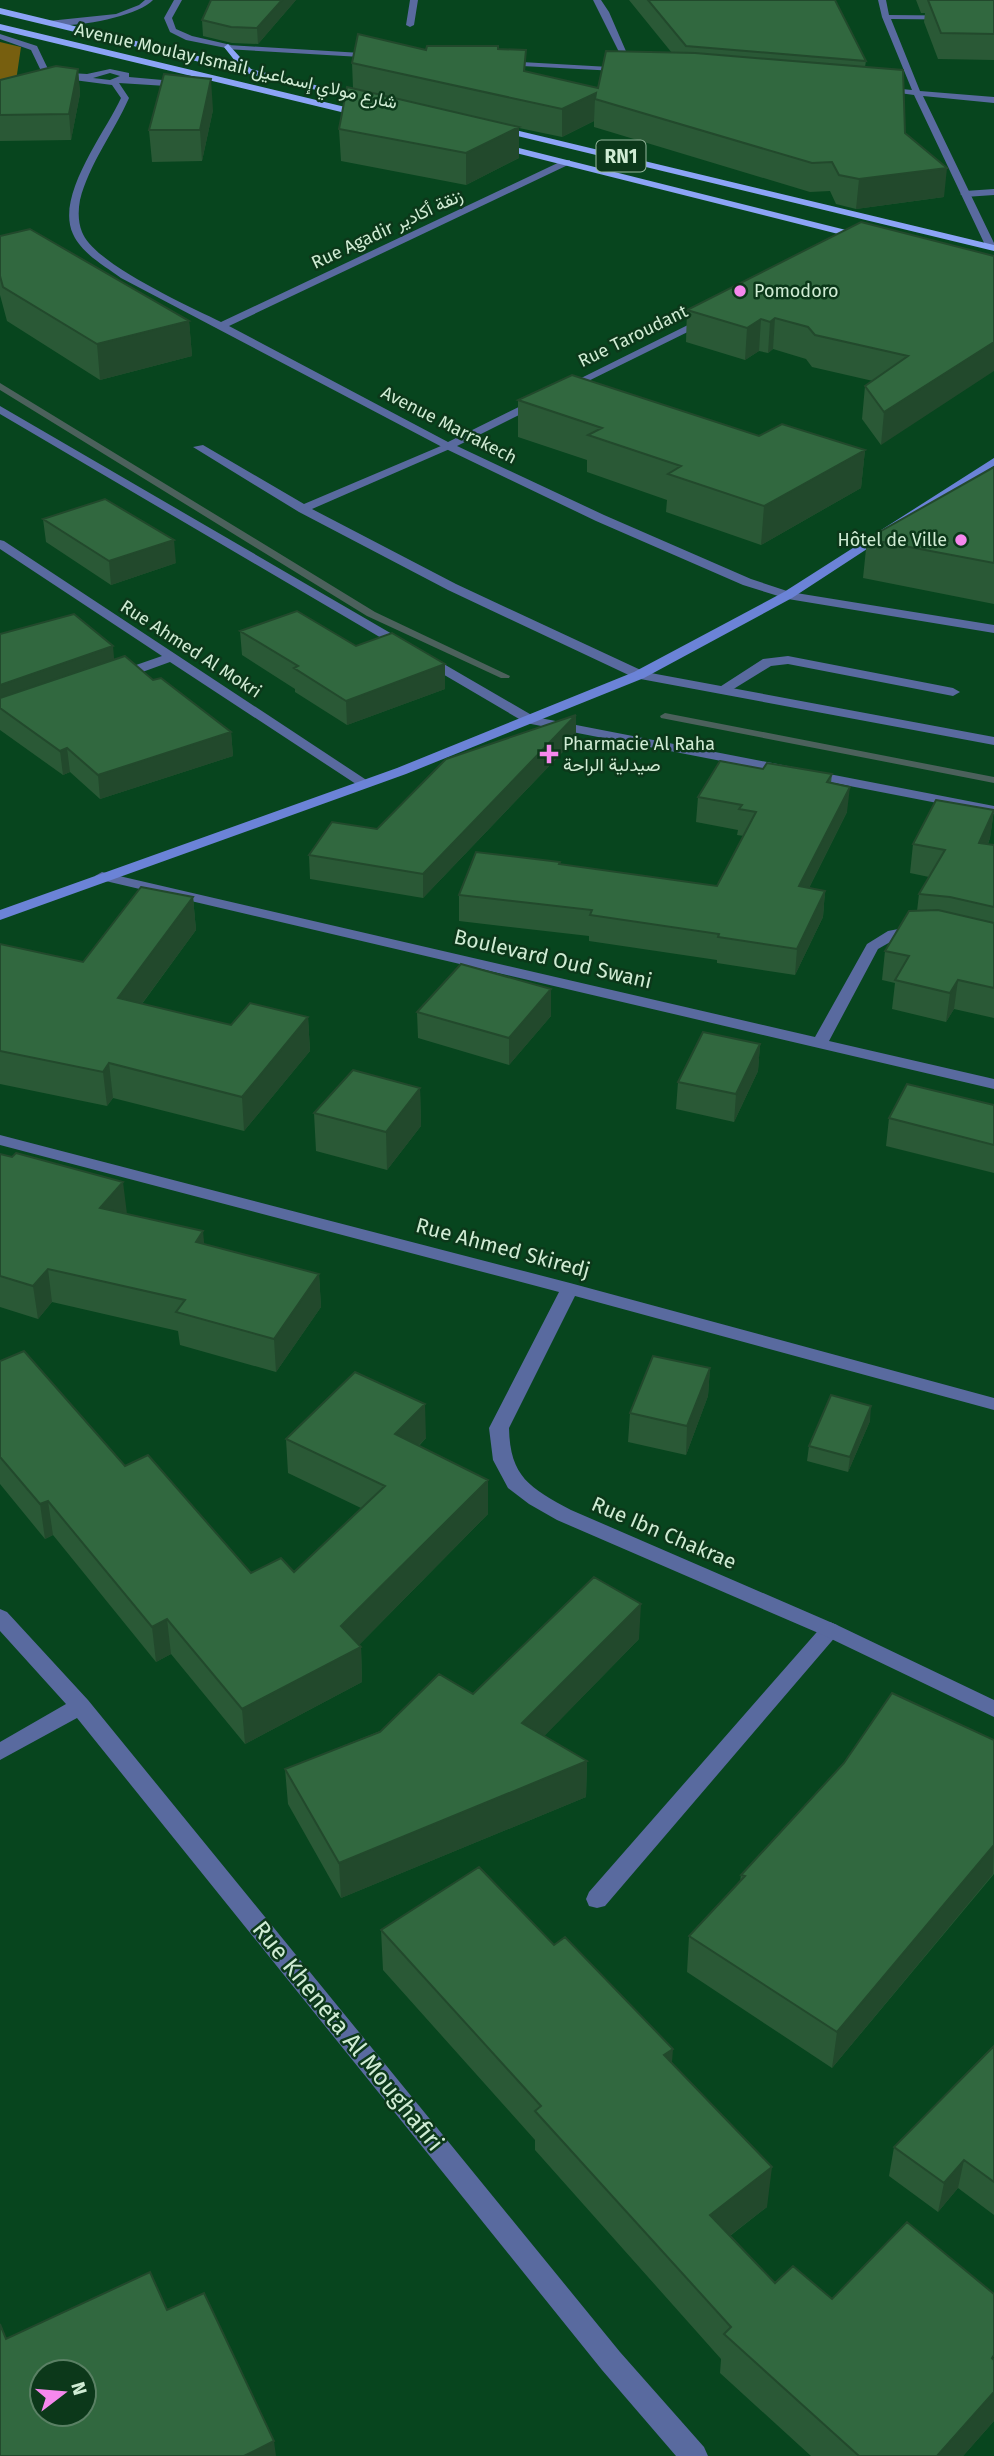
<svg xmlns="http://www.w3.org/2000/svg" width="994" height="2456" viewBox="0 0 994 2456" font-family="'Fira Sans',Vazirmatn,sans-serif">
	<rect width="100%" height="100%" fill="#07451e"/>
	<path fill="#775f0f" d="M0,42L21,47L16,81L0,85Z"/>
	<g fill="none" stroke-linecap="round" stroke-linejoin="round">
		<path fill="#4c615c" fill-rule="evenodd" d="M0,383L375,612L510,676L509,678H501L367,616L0,390Z
			M665,713L994,777V783L661,718L660,716Z"/>
		<path fill="#596a9f" fill-rule="evenodd" d="M410,0H418L414,25L410,27L406,25Z
			M994,189V195L965,197L960,194L965,191Z
			M448,443L454,446L452,448L312,509L456,584L645,672V678H635L448,590L299,512L193,447L203,445L304,504Z
			M788,656L953,688L960,692L953,696L788,664L771,666L727,693L722,694L715,690L763,659Z
			M830,1622L837,1625L840,1630L837,1635L605,1906L597,1908L589,1906L586,1899L589,1892L823,1625Z"/>
		<path fill="#596a9f" fill-rule="evenodd" d="M593,0H601L609,12L635,72L504,65L500,63L504,61L627,68Z
			M878,0H886L889,15L994,16V20L891,19L920,91L994,97V103L923,96L994,243V249L986,247L914,95L877,90L881,87L912,90L882,17Z
			M0,34L37,46L48,69L53,72L87,74L110,69L129,73V77L185,82L182,87L119,83L129,98C114,132 89,164 80,200C78,211 78,222 82,232C94,264 189,306 221,322L564,160H570V164L229,326L448,442L535,399H543V403L457,446L604,515L751,579L790,592L994,625V633L788,599L743,585L596,521L444,448L121,278C105,266 82,254 73,234C55,196 105,133 121,98L112,85L51,77L42,73L31,50L0,39ZM110,73L120,76L110,80L93,78Z
			M228,45L378,54L382,56L378,58L225,49Z
			M706,316L710,317V321L568,391L559,389Z
			M0,406L535,717L994,806V814L526,723L0,414Z
			M0,540L4,541L371,783L369,786H359L170,662L123,679H113V673L162,656L0,549Z
			M640,671L994,737V745L635,678V672Z
			M102,872L815,1037L867,944L888,931L919,925L927,930L924,933L899,937L878,949L829,1041L994,1079V1089L97,879L95,876Z
			M0,1135L570,1283L994,1398V1410L575,1296L509,1428C510,1477 530,1488 571,1510L837,1625L994,1700V1717L823,1635L557,1520L529,1504L508,1488L493,1460L489,1428L559,1292L0,1145Z
			M0,1609L7,1612L88,1700L620,2352L704,2447L708,2456H676L602,2370L77,1718L0,1760V1742L66,1704L0,1631Z"/>
		<path fill="#596a9f" fill-rule="evenodd" d="M145,0H153C137,18 59,32 39,22L116,14L139,5Z
			M174,0H182L172,18L176,29L192,36L231,45V49L186,40L170,32L164,18Z"/>
		<path fill="#6b83d7" fill-rule="evenodd" d="M994,458V466L792,598L644,678L406,774L0,920V910L397,768L634,672L784,592Z"/>
		<path fill="#8ca4f6" fill-rule="evenodd" d="M0,8L239,66L224,47L228,44L251,69L375,100L370,103L0,14Z
			M0,24L366,112L371,115L366,118L0,30Z
			M495,125L994,245V251L492,130L490,128Z
			M495,142L870,236L871,238L866,241L492,147V143Z"/>
	</g>
	<path fill="#2a5936" d="M296,0L258,44L232,43L203,36L202,20Z
		M629,0H835L866,61L865,67L944,197L856,209L836,204L830,191L810,192L594,127V121L562,137L519,128V158L466,185L341,161L339,129L353,88L352,63L426,50H526L525,71L598,88L672,53Z
		M916,0H994V60L938,59L924,22L925,13H921Z
		M78,69L80,94L71,140L0,141V80Z
		M213,110L202,161L152,162L149,130Z
		M0,236L189,321L192,356L100,380L7,321L0,295Z
		M994,256L881,445L862,419L865,386L873,381L812,367L806,359L773,349L768,353L759,351L745,360L686,342L687,310Z
		M518,400L759,436L865,450L861,488L761,545L666,512L667,500L587,472V460L518,437Z
		M994,467V604L863,578L867,539Z
		M43,519L176,563L111,585L46,542Z
		M240,631L356,646L445,664V689L347,725L295,692V689L242,655Z
		M0,634L114,660L153,680L231,732L233,756L100,799L70,772L63,775L0,730Z
		M576,738L423,898L310,879L309,855L377,829Z
		M763,769L832,774L831,783L847,812L809,888L825,891L823,917L795,975L717,963V960L589,941V936L459,921V895L560,862V864L717,886L744,836L737,835L738,830L696,822L698,797Z
		M994,810L990,838L988,844L994,845V1018L954,1009L946,1022L892,1009L895,983L882,980L885,951L917,911L919,894L929,877L910,873L913,844Z
		M193,897L196,930L142,1004L231,1025L308,1017L310,1051L244,1131L113,1098L107,1106L0,1084V944L83,962Z
		M551,989V1016L509,1065L418,1038L417,1012Z
		M760,1044L758,1071L734,1122L676,1109L678,1082Z
		M420,1088L421,1126L387,1170L316,1151L314,1113Z
		M994,1105V1173L886,1146L889,1118Z
		M0,1154L126,1214L205,1245L319,1274L321,1307L276,1372L180,1345L178,1331L52,1302L38,1319L0,1307Z
		M0,1361L251,1573L294,1572L361,1508L288,1473L286,1439L426,1438L419,1446L488,1514L359,1645L361,1647L362,1682L245,1744L171,1654L156,1662L53,1535L45,1539L0,1484Z
		M710,1368L708,1396L686,1455L628,1442L630,1413Z
		M870,1421L848,1472L807,1461L809,1446Z
		M639,1639L544,1736L587,1761L586,1797L341,1898L288,1804L285,1769L473,1694Z
		M994,1740V1874L832,2068L687,1972L689,1936L740,1881L741,1875Z
		M381,1930L554,1945L672,2064L767,2207L730,2236L775,2283L832,2299L994,2421L963,2456H811L720,2373L721,2359L535,2150V2140L383,1970Z
		M994,2046V2215L958,2188L938,2212L889,2176L894,2147Z"/>
	<path fill="#22492c" d="M282,0H296L258,44L257,28Z
		M78,69L80,94L71,140L69,114Z
		M211,79L213,110L202,161L200,130Z
		M596,93L595,99L594,121L562,137V109Z
		M519,127V158L466,185V153Z
		M947,168L944,197L856,209L859,179Z
		M775,318L773,349L768,353L770,322Z
		M761,319L759,351L745,360L747,328Z
		M189,321L192,356L100,380L97,344Z
		M994,342V371L881,445L884,412Z
		M865,450L861,488L761,545L764,506Z
		M174,540L176,563L111,585L109,561Z
		M113,646L115,669L0,708V685Z
		M445,664V689L347,725L346,701Z
		M576,715V738L423,898V874Z
		M231,732L233,756L100,799L98,775Z
		M67,748L70,772L63,775L60,751Z
		M850,787L847,812L797,912L799,886Z
		M994,810L990,838L976,871L979,843Z
		M825,891L823,917L795,975L797,949Z
		M193,897L196,930L121,1032L118,998Z
		M958,980L954,1009L946,1022L950,993Z
		M551,989V1016L509,1065V1038Z
		M308,1017L310,1051L244,1131L242,1097Z
		M760,1044L758,1071L734,1122L736,1094Z
		M109,1063L113,1098L107,1106L103,1072Z
		M420,1088L421,1126L387,1170L386,1132Z
		M123,1182L127,1214L100,1208Z
		M203,1231L206,1263L196,1242Z
		M48,1269L52,1302L38,1319L33,1286Z
		M319,1274L321,1307L276,1372L274,1339Z
		M710,1368L708,1396L686,1455L687,1426Z
		M425,1404L426,1438L396,1468L395,1434Z
		M871,1406L870,1421L848,1472L850,1457Z
		M488,1480V1514L352,1652L361,1647L362,1682L245,1744L242,1709L341,1626Z
		M48,1501L53,1535L45,1539L40,1504Z
		M641,1604L639,1639L522,1759V1723Z
		M167,1619L171,1654L156,1662L152,1627Z
		M587,1761L586,1797L341,1898L339,1863Z
		M994,1845L993,1874L832,2068L837,2032Z
		M673,2049L670,2089L664,2055Z
		M964,2160L958,2188L938,2212L944,2183Z
		M772,2167L767,2207L706,2254L710,2215Z
		M994,2392V2421L963,2456H937Z
		M274,2441L276,2456H244Z"/>
	<path fill="#31683f" stroke="#22492c" stroke-width="2" fill-rule="evenodd" d="M211,0H282L257,28L231,27L202,20Z
		M648,0H835L866,61L686,46Z
		M928,0H994V34L941,33Z
		M358,34L426,50L427,46H498V49L526,50L524,71L598,88L606,51L695,53L903,70L905,133L947,168L859,179L839,175L832,162L812,163L595,99L596,93L562,109L352,63Z
		M56,66L78,69L69,114L0,115V80Z
		M164,74L211,79L200,130H149Z
		M347,87L519,127L466,153L339,129Z
		M861,222L994,256V342L884,412L865,386L908,356L815,335L808,327L775,318L770,322L761,319L747,328L687,310Z
		M30,229L189,321L97,344L3,287L0,276V236Z
		M572,375L759,436L782,424L865,450L764,506L668,474L681,466L588,435L602,428L518,400Z
		M994,467V563L867,539Z
		M105,499L174,540L109,561L43,519Z
		M297,611L356,646L392,633L445,664L346,701L294,668L298,666L240,631Z
		M74,614L113,646L0,685V634Z
		M125,656L153,680L161,678L231,732L98,775L67,748L60,751L0,708V698Z
		M576,715L423,874L309,855L332,822L377,829L446,759Z
		M720,761L763,769L767,763L832,774L827,782L850,787L799,886L825,891L797,949L718,937L719,934L590,915L592,910L459,895L476,852L560,862L559,864L717,886L756,812L739,809L742,805L698,797Z
		M936,800L994,810L979,843L994,845V907L950,897L919,894L945,850L913,844Z
		M141,887L193,897L118,998L231,1025L250,1003L308,1017L242,1097L109,1063L103,1072L0,1051V944L83,962Z
		M938,910L994,923V988L958,980L950,993L895,980L909,956L885,951L909,911Z
		M461,964L551,989L509,1038L417,1012Z
		M703,1032L760,1044L736,1094L678,1082Z
		M353,1070L420,1088L386,1132L314,1113Z
		M907,1084L994,1105V1145L889,1118Z
		M16,1153L123,1182L100,1208L203,1231L196,1242L319,1274L274,1339L176,1312L185,1300L48,1269L33,1286L0,1276V1154L12,1157Z
		M24,1351L125,1466L148,1455L251,1573L281,1558L294,1572L385,1486L286,1439L355,1372L425,1404L395,1434L488,1480L341,1626L361,1647L242,1709L167,1619L152,1627L48,1501L40,1504L0,1457V1361Z
		M653,1356L710,1368L687,1426L630,1413Z
		M831,1395L871,1406L850,1457L809,1446Z
		M594,1577L641,1604L522,1723L587,1761L339,1863L285,1769L380,1732L439,1674L473,1694Z
		M892,1693L994,1740V1845L837,2032L689,1936L745,1876L741,1875L844,1763Z
		M479,1867L554,1945L565,1937L673,2049L664,2055L772,2167L710,2215L775,2283L793,2266L832,2299L907,2222L994,2294V2355L992,2358L994,2360V2392L937,2456H859L724,2334L731,2327L535,2111L541,2106L381,1930Z
		M994,2046V2182L964,2160L944,2183L894,2147Z
		M150,2272L167,2310L204,2293L274,2441L244,2456H0V2324L6,2339ZM42,2372H84V2414H42Z"/>
	<g fill="#f688ed" stroke="#0c381a" stroke-width="2.5">
		<circle cx="740" cy="291" r="7"/>
		<circle cx="961" cy="540" r="7"/>
		<path d="M545.5 743.5h7v7h7v7h-7v7h-7v-7h-7v-7h7z"/>
	</g>
	<g text-anchor="middle" stroke-width="5" stroke-linejoin="round" paint-order="stroke">
		<g font-size="18" fill="#d0ecd4" stroke="#0c381a">
			<text transform="translate(236 66) rotate(13)" y="6">Avenue Moulay Ismail شارع مولاي إسماعيل</text>
			<text transform="translate(387 229) rotate(-25)" y="6">Rue Agadir زنقة أكادير</text>
			<text transform="translate(633 336) rotate(-26)" y="6">Rue Taroudant</text>
			<text transform="translate(449 425) rotate(27)" y="6">Avenue Marrakech</text>
			<text transform="translate(191 649) rotate(33)" y="6">Rue Ahmed Al Mokri</text>
		</g>
		<g font-size="18" fill="#d0ecd4" stroke="#0c381a" text-anchor="start">
			<text x="754" y="297">Pomodoro</text>
			<text x="947" y="546" text-anchor="end">Hôtel de Ville</text>
			<text x="563" y="750">Pharmacie Al Raha<tspan x="563" dy="21">صيدلية الراحة</tspan></text>
		</g>
		<rect fill="#0c381a" stroke="#95b69c" stroke-width="2" x="596.5" y="140.5" width="49" height="31" rx="5"/>
		<g font-size="19" font-weight="bold" fill="#d0ecd4">
			<text x="621" y="163">RN1</text>
		</g>
		<g font-size="21" fill="#d0ecd4" stroke="#0c381a">
			<text transform="translate(553 959) rotate(13)" y="7">Boulevard Oud Swani</text>
			<text transform="translate(503 1248) rotate(15)" y="7">Rue Ahmed Skiredj</text>
			<text transform="translate(664 1533) rotate(23)" y="7">Rue Ibn Chakrae</text>
		</g>
		<g font-size="24" fill="#d0ecd4" stroke="#0c381a">
			<text transform="translate(348 2036) rotate(51)" y="8">Rue Kheneta Al Moughafiri</text>
		</g>
	</g>
	<g transform="translate(63 2393) rotate(74)"><circle r="33" fill="#0c381a" stroke="#5a8064" stroke-width="2"/>
	<path d="M0-5L12 26L0 18L-12 26Z" fill="#f688ed"/>
	<text y="-10" font-size="19" font-weight="bold" text-anchor="middle" fill="#d0ecd4">N</text>
	</g>
</svg>
